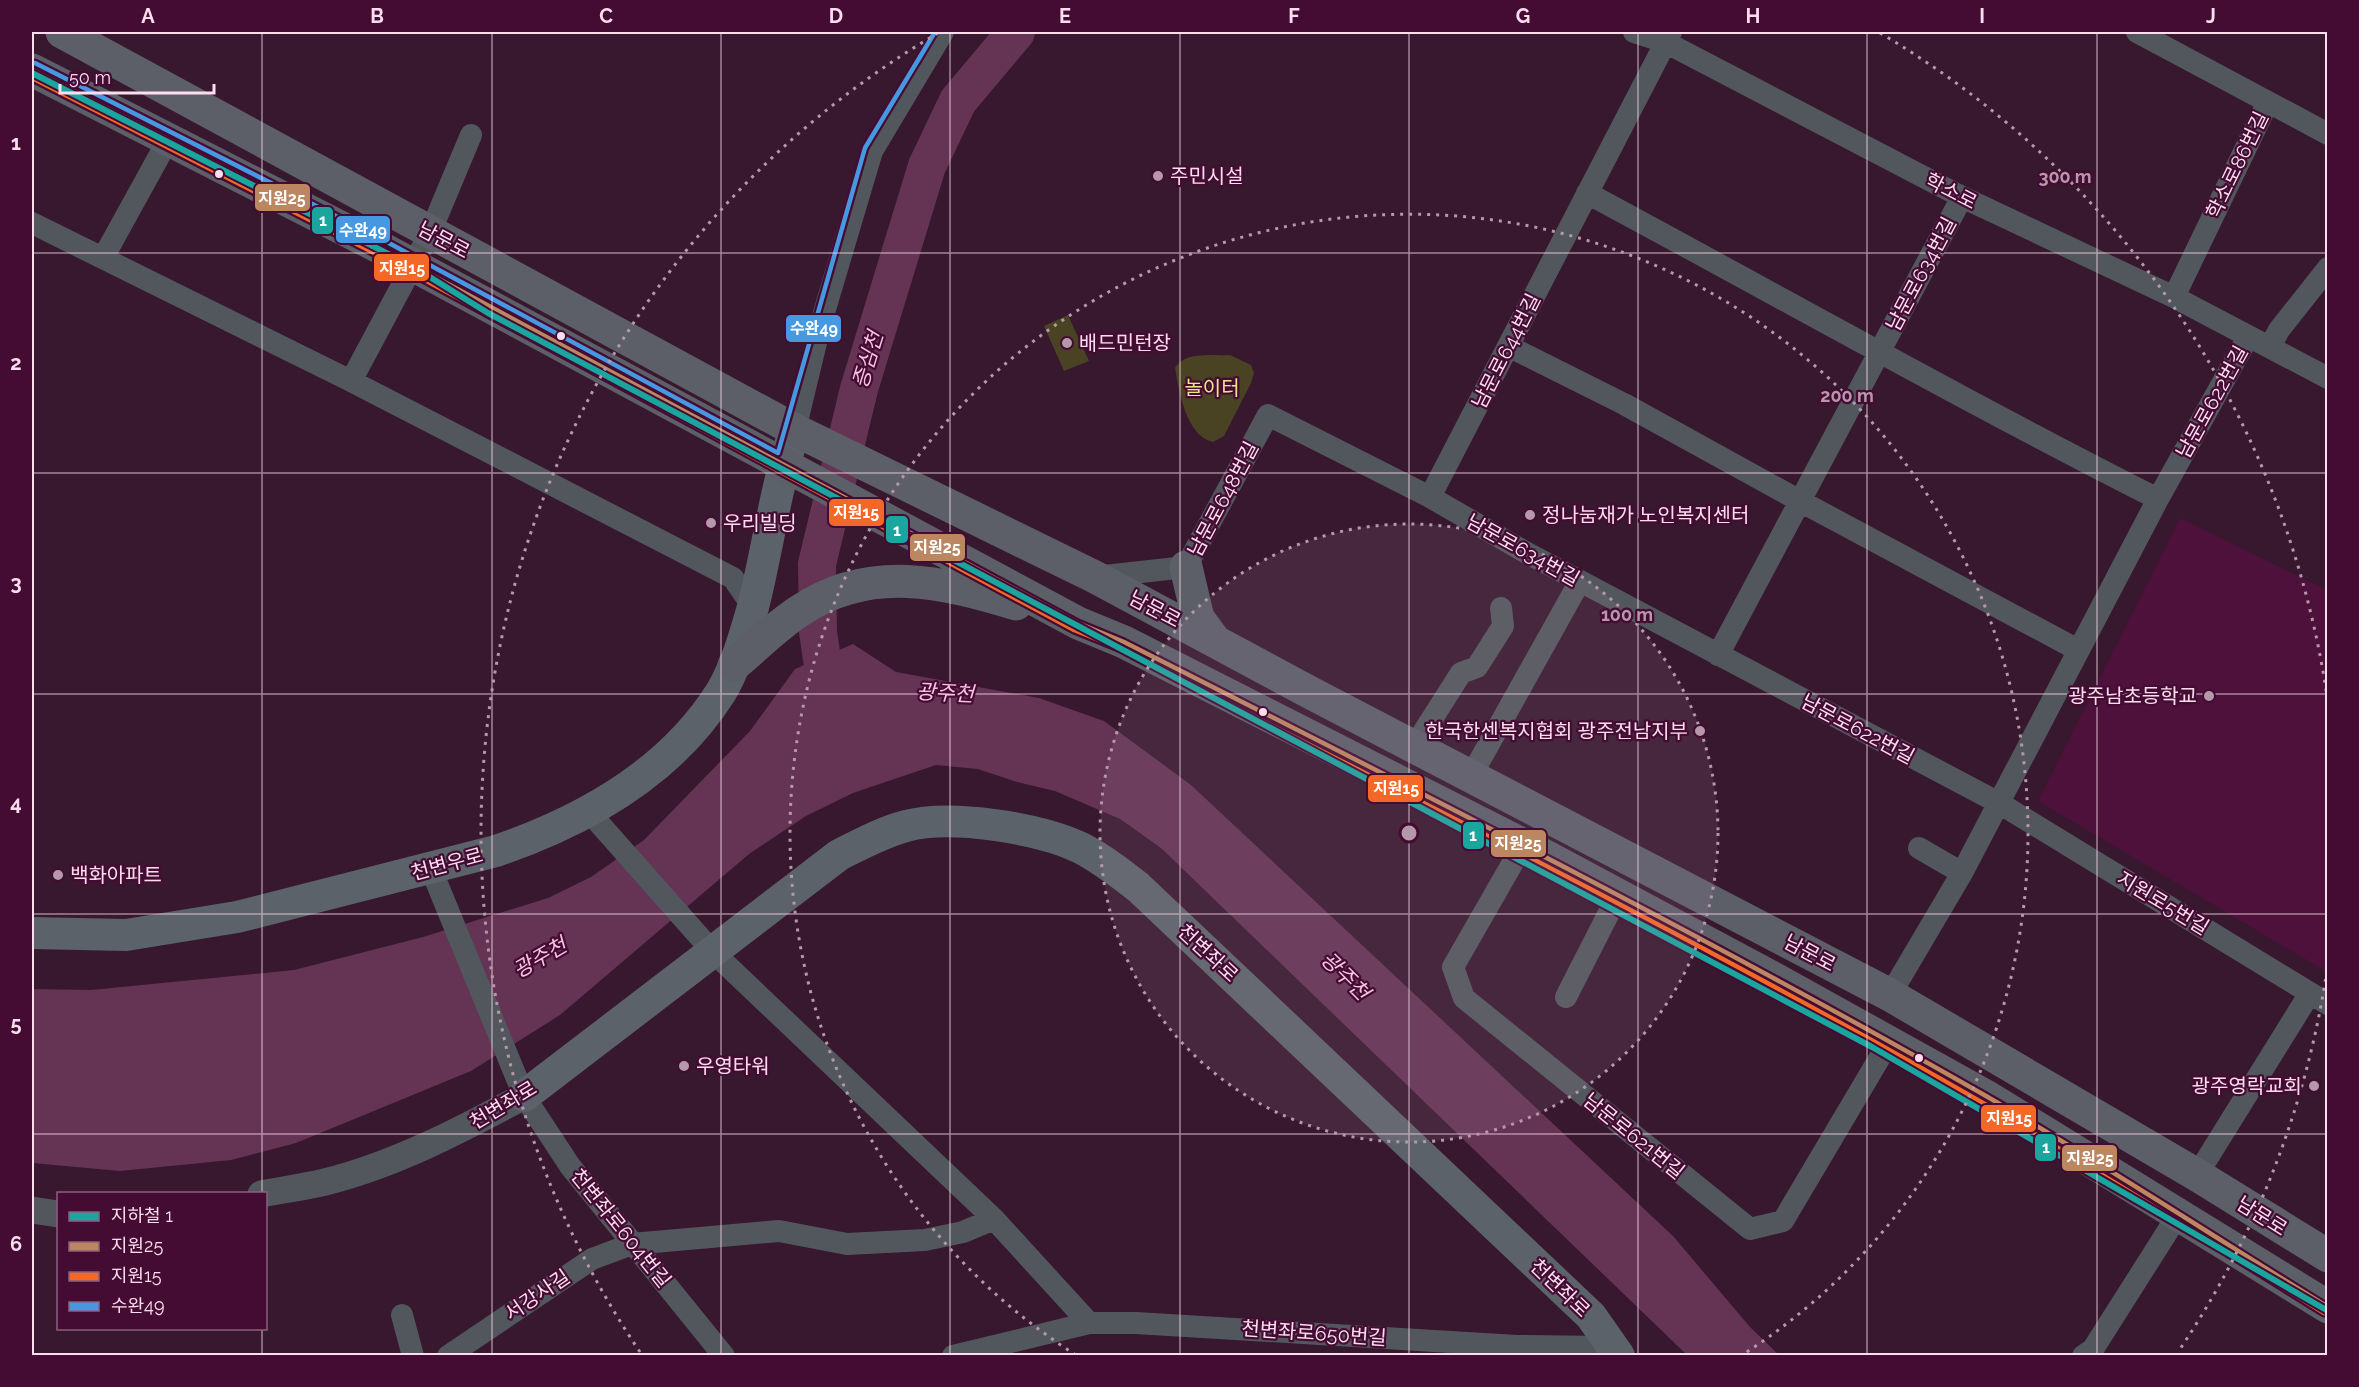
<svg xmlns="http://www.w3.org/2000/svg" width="2359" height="1387" viewBox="0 0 2359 1387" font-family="Raleway,'Noto Sans KR',sans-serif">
	<rect width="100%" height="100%" fill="#37182e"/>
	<path fill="#4d113b" d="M2180,518L2327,590V972L2038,801Z"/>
	<path fill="#494223" d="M1068,315L1089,361L1064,371L1044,326Z
		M1230,355L1251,365L1254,373L1251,383L1224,436L1213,442C1186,436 1179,391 1175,368C1185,351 1212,356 1230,355Z"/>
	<path fill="#653354" d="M853,644L896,672L1039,698L1104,721L1191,785L1673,1236L1750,1327L1779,1355H1687L1161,848L1120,819L1055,791L1017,782L978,769L936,765L853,793L806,816L749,854L560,1015L471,1071L296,1143L231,1160L120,1171L32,1163V989L91,990L294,970L423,937L548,898L591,877L644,840L750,731L795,669Z"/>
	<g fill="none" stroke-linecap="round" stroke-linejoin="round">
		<path stroke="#653354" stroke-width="38" d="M817,708L826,686L818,632L817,564L859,389L927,166L958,101L1016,32"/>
		<path stroke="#52575e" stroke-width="22" d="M1634,32L1665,42L1962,197L2174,297L2328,378
			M2137,32L2328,134
			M1587,193C1777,295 1966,402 2158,499
			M32,223L351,381L430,233L471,135
			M103,258L168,140
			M2174,297L2268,102
			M1508,346L1624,404L1800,501L2078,650
			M2270,347L2279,330L2328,268
			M351,381L733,578L753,607
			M795,430L820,326L872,151L943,32
			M1430,497L1671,32
			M1095,577L1186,567L1268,415L1430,497L1527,553L1999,803L2328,1004
			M1718,655L1962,197
			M1414,747L1461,673L1477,667L1503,626L1501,608
			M1471,776L1580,581
			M590,813L713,952L994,1219L1089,1323
			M1523,845L1453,967L1464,998L1750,1229L1783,1221L1889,1042
			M1919,848L1962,873
			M431,869L524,1096L570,1166L724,1356
			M1890,995L1962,873L2158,499L2248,337
			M1566,997L1618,895
			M2197,1175L2310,993
			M402,1315L413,1356
			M448,1356L592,1259L632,1244L779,1231L847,1244L925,1240L963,1232L994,1219
			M953,1356L1089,1323H1136L1517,1346L1611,1347
			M2083,1356L2093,1349L2178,1215"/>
		<path stroke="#52575e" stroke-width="27" d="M261,1194C282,1190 304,1187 325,1182C394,1165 461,1130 524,1096
			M32,1210L58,1214"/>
		<path stroke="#5c626a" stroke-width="32" d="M32,933L126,935L237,917L496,851C584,821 670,773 721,692C736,667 745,635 753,607C768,548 775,488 795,430
			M524,1096L839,855C861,844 883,832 906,826C950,814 1040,828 1081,848C1102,859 1120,873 1138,887L1591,1316L1619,1356"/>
		<path stroke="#5c5e68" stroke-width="33" d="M62,32L795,430L1095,577L1311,693L1890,995L2197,1175L2328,1256
			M32,70L383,249L1078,623L1124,642L1547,857L1775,979L1989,1098L2328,1307
			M1186,567L1198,618L1215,641
			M734,665C756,647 777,625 801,610C871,564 943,582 1016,604"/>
		<defs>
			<path id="bus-1" d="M32,70L383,249L1078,623L1124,642C1414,789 1704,935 1986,1096C2102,1163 2214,1237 2328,1307"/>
			<path id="bus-2" d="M32,78L380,256L1074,630L1121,649C1410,796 1701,941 1983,1103C2098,1170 2211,1243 2324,1313"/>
			<path id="bus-3" d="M35,63L387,242L778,453L865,148L935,32"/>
		</defs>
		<use href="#bus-1" stroke="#440b33" stroke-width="9"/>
		<use href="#bus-2" stroke="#440b33" stroke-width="9"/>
		<use href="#bus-3" stroke="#440b33" stroke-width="9"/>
		<use href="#bus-1" stroke="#bb8660" stroke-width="4.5"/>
		<use href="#bus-2" stroke="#f36827" stroke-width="4.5"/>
		<use href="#bus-3" stroke="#4699e1" stroke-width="4.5"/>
		<defs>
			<path id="metro-1" d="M32,73L412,266L488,313L1872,1047L2328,1311"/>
		</defs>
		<use href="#metro-1" stroke="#440b33" stroke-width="10"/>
		<use href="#metro-1" stroke="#1aa69e" stroke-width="6"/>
	</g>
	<path fill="none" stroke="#fbddee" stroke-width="1.5" stroke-opacity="0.55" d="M262,32V1194M492,32V1356M721,32V1356M950,32V1356M1180,32V1356M1409,32V1356M1638,32V1356M1867,32V1356M2097,32V1356M32,253H2328M32,473H2328M32,694H2328M32,914H2328M32,1134H2328M262,1328V1356"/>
	<circle cx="1409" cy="833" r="309" fill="#b698ab" fill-opacity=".12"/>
	<g fill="none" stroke="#b698ab" stroke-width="3" stroke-dasharray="3 6">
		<circle cx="1409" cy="833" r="309"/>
		<path d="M1076 1355A619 619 0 1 1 1742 1355"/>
		<path d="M2327 970A928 928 0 0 1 2178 1352M640 1352A928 928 0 0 1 938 33M1880 33A928 928 0 0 1 2327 696"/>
	</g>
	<g fill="#fbddee" stroke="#440b33" stroke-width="2">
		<circle cx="219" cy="174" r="5"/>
		<circle cx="561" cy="336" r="5"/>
		<circle cx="1263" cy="712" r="5"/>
		<circle cx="1919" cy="1058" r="5"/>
	</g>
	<g fill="#b698ab" stroke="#440b33" stroke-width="2">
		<circle cx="1158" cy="176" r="6"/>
		<circle cx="1067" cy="343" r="6"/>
		<circle cx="1530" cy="515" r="6"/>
		<circle cx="711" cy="523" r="6"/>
		<circle cx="2209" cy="696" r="6"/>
		<circle cx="1700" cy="731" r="6"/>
		<circle cx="58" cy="875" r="6"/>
		<circle cx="684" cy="1066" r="6"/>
		<circle cx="2314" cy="1086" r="6"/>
	</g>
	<g text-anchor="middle" stroke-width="4.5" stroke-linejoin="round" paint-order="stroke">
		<g font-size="20" fill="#fbddee" stroke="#440b33">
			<text transform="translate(2237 165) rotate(-64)" y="7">학소로86번길</text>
			<text transform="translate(1951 191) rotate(27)" y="7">학소로</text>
			<text transform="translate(444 240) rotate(28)" y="7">남문로</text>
			<text transform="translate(1921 274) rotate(-62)" y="7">남문로634번길</text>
			<text transform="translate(1506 351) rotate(-63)" y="7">남문로644번길</text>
			<text transform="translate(2212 402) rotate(-61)" y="7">남문로622번길</text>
			<text transform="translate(1223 499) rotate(-62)" y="7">남문로648번길</text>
			<text transform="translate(1523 550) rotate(29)" y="7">남문로634번길</text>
			<text transform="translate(1155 609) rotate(28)" y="7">남문로</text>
			<text transform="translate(1858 729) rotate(28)" y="7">남문로622번길</text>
			<text transform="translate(447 864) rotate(-15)" y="7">천변우로</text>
			<text transform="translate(2163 903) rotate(31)" y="7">지원로5번길</text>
			<text transform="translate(1208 953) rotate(43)" y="7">천변좌로</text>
			<text transform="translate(1810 953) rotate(28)" y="7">남문로</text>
			<text transform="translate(503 1105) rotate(-31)" y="7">천변좌로</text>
			<text transform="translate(1634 1136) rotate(39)" y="7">남문로621번길</text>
			<text transform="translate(2262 1216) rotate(32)" y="7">남문로</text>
			<text transform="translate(621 1228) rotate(51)" y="7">천변좌로604번길</text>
			<text transform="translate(1560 1288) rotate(44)" y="7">천변좌로</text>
			<text transform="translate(537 1295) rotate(-34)" y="7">서강사길</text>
			<text transform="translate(1314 1333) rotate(4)" y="7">천변좌로650번길</text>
		</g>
		<g font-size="20" fill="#fbddee" stroke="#440b33" text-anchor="start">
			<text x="1170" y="183">주민시설</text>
			<text x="1079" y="350">배드민턴장</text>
			<text x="1542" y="522">정나눔재가 노인복지센터</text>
			<text x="723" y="530">우리빌딩</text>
			<text x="2197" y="703" text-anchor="end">광주남초등학교</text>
			<text x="1688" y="738" text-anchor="end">한국한센복지협회 광주전남지부</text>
			<text x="70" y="882">백화아파트</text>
			<text x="696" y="1073">우영타워</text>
			<text x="2302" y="1093" text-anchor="end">광주영락교회</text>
		</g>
		<g font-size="20" fill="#efe486" stroke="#440b33">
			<text x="1212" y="395">놀이터</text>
		</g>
		<g font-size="21" font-style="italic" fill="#f6c3e1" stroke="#440b33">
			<text transform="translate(868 360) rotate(-73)" y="7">증심천</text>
			<text transform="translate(945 693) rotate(3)" y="7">광주천</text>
			<text transform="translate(540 958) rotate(-30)" y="7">광주천</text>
			<text transform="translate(1345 976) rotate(45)" y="7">광주천</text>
		</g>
	</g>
	<circle cx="1409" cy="833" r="9" fill="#b698ab" stroke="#440b33" stroke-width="3"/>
	<g font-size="18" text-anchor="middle" font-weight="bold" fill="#b698ab" stroke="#440b33" stroke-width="4.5" stroke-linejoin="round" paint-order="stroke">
		<text x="2065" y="183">300 m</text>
		<text x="1847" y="402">200 m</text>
		<text x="1627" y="621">100 m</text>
	</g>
	<g stroke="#440b33" stroke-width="2">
		<rect x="254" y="183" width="57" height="29" rx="6" fill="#bb8660"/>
		<rect x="311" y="206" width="23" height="29" rx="6" fill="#1aa69e"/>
		<rect x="335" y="215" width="56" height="29" rx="6" fill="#4699e1"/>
		<rect x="373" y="253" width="57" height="29" rx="6" fill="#f36827"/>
		<rect x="785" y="314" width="57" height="29" rx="6" fill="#4699e1"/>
		<rect x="828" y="498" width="57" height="29" rx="6" fill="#f36827"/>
		<rect x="885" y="515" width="24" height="29" rx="6" fill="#1aa69e"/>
		<rect x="909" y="533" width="57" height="29" rx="6" fill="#bb8660"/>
		<rect x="1367" y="774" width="57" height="29" rx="6" fill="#f36827"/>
		<rect x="1462" y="821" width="23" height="29" rx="6" fill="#1aa69e"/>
		<rect x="1490" y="829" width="57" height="29" rx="6" fill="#bb8660"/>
		<rect x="1980" y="1104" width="57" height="29" rx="6" fill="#f36827"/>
		<rect x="2034" y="1133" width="23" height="29" rx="6" fill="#1aa69e"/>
		<rect x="2061" y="1144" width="57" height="28" rx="6" fill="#bb8660"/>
	</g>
	<g font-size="16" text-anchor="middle" font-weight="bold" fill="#fff">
		<text x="282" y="204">지원25</text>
		<text x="323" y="226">1</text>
		<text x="363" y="236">수완49</text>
		<text x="402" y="274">지원15</text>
		<text x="814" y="334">수완49</text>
		<text x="856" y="518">지원15</text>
		<text x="897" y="536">1</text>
		<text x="937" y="553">지원25</text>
		<text x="1396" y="794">지원15</text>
		<text x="1473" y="841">1</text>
		<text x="1518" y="849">지원25</text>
		<text x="2009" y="1124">지원15</text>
		<text x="2046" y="1153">1</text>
		<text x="2090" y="1164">지원25</text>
	</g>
	<rect width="2359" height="1387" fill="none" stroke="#440b33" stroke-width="66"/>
	<rect x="57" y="1192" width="210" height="138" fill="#440b33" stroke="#8d5f7e" stroke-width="1.5"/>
	<rect x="69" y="1212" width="30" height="9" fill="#1aa69e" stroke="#8d5f7e" stroke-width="1.5"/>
	<text x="111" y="1222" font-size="18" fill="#fbddee">지하철 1</text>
	<rect x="69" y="1242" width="30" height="9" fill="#bb8660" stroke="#8d5f7e" stroke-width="1.5"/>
	<text x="111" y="1252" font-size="18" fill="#fbddee">지원25</text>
	<rect x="69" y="1272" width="30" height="9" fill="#f36827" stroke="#8d5f7e" stroke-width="1.5"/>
	<text x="111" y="1282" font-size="18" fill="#fbddee">지원15</text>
	<rect x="69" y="1302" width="30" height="9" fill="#4699e1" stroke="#8d5f7e" stroke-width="1.5"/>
	<text x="111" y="1312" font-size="18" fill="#fbddee">수완49</text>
	<path d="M60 84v9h154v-9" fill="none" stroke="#fbddee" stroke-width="3"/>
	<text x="69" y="84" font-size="18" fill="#fbddee" stroke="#440b33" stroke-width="4.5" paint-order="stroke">50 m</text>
	<rect x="33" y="33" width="2293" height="1321" fill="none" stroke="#fbddee" stroke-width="2"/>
	<g font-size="20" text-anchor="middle" font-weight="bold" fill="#fbddee">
		<text x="148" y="23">A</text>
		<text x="377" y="23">B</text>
		<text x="606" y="23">C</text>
		<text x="836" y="23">D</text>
		<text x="1065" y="23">E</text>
		<text x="1294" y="23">F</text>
		<text x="1523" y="23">G</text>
		<text x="1753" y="23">H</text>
		<text x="1982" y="23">I</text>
		<text x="2211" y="23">J</text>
		<text x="16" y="150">1</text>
		<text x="16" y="370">2</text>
		<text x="16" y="590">3</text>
		<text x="16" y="810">4</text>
		<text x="16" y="1031">5</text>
		<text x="16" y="1251">6</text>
	</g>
</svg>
